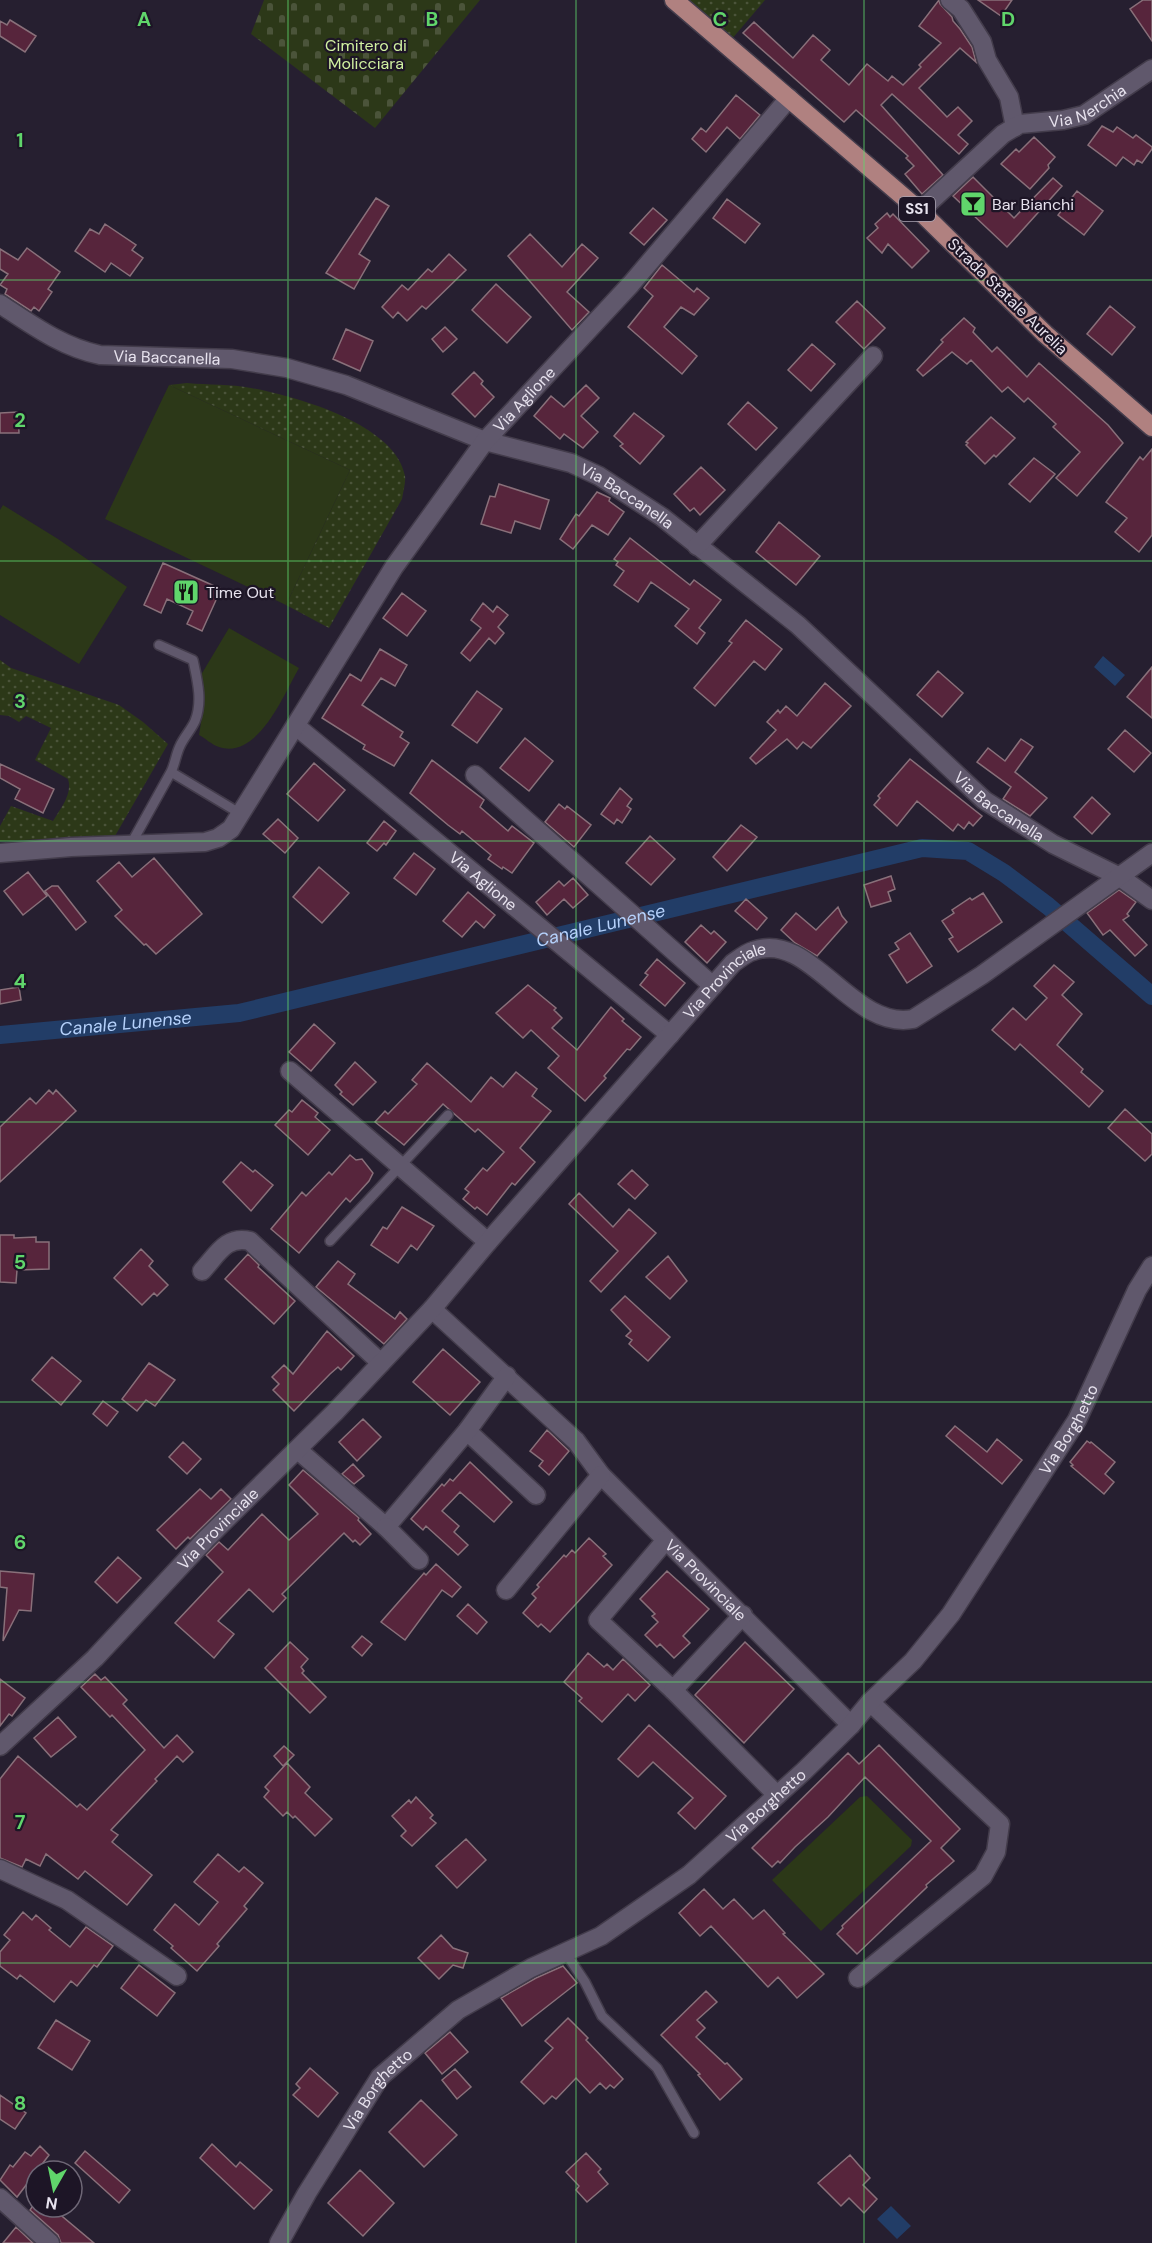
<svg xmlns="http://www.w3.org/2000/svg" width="1152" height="2243" viewBox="0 0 1152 2243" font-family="'DM Sans',sans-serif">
	<defs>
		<pattern id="grass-dots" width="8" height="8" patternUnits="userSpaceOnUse" patternTransform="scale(1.5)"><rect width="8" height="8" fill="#2c3818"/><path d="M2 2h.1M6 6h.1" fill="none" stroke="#4b543a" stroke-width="1.8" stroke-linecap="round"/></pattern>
		<pattern id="cemetery-stones" width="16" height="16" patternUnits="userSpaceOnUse" patternTransform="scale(1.5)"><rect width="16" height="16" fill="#2c3818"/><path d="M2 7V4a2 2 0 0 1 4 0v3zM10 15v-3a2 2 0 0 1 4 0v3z" fill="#4b543a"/></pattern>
	</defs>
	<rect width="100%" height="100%" fill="#261f30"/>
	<path fill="url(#grass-dots)" d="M684,0H765L731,40Z
		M187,383C208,385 231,384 251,388C295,396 396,424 405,476C406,482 403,492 402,499L329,628L286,605L350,470L169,385Z
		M0,660L11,668L119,705L143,722L168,744L115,836L0,841V826L11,806L53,821C60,809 73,794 68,779L35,760L51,728L26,716L19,722L9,716L0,715Z"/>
	<path fill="url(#cemetery-stones)" d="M264,0H480L375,128L251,34Z"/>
	<path fill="#2c3818" d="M169,385L350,470L286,605L105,519Z
		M3,505L58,539L127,587L79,664L0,615V510Z
		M229,628L299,668C284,694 258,760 219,747C212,745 205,738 199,735L203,710L201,675Z
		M867,1796L912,1840L911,1846L821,1931L772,1880L860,1797Z"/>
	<path fill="#223d67" d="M1103,656L1125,675L1115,686L1094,667Z
		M891,2206L911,2226L897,2239L877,2219Z"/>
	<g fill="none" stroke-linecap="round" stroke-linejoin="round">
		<path stroke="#223d67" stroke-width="18" id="s1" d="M0,1035L239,1013L922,848L968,851L1004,873L1048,906L1152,996"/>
	</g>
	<path fill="#57253c" stroke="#89707a" stroke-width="1.5" d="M939,0L940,4L952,17L953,21L960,29L972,47L976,62L960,48L919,88L947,117L958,107L972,121L958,135L968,144L959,154L892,94L881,105L943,175L922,194L905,174L914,166L906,158L908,156L856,110L844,122L743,33L754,22L793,58L813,35L830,50L821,60L849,85L867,64L888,81L892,76L903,85L921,67L919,65L941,43L919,26Z
		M978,0H1012L1001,16Z
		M1143,0H1152V41L1130,9Z
		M10,20L36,36L25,52L0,36V21L7,25Z
		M736,95L760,115L740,139L727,127L706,152L692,139L701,128L706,132Z
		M1102,126L1113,132L1117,127L1133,138L1136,135L1152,147V149L1142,163L1137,160L1134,165L1123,157L1116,166L1088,145Z
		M1034,137L1055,157L1048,165L1049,168L1030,189L1001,164L1016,149L1019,152Z
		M973,177L1014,218L1053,178L1062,186L1007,247L953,196Z
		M1077,191L1103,211L1084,235L1058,215Z
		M376,198L389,206L359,254L370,261L354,289L326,273Z
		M727,199L760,224L745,243L713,218Z
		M653,208L667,220L644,245L630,233Z
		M887,213L890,217L893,214L929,251L912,268L888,244L882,253L867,238L878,228L875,224Z
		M105,224L136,245L132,250L143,258L130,276L111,263L105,272L75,251L90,229L99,234Z
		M530,234L562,267L582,244L598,258L567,292L589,312L572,330L508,256Z
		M27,248L60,272L48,289L52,292L39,311L34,307L31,311L5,294L7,289L0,285L8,274L0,269V249L18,260Z
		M449,254L466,270L426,309L422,306L407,321L398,312L393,318L382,307L402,285L408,290L428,269L432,272Z
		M662,265L694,292L697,288L709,298L694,315L681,307L664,327L697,356L682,374L628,327L653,296L644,288Z
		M496,284L531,317L507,343L472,310Z
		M857,301L885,328L864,349L836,322Z
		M1110,306L1135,327L1112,355L1087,334Z
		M964,318L975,328L973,332L992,352L997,347L1027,377L1039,363L1108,425L1123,443L1077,496L1056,478L1080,452L1053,427L1056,424L1028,398L1024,402L1008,387L1002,392L971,360L967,364L952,352L923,376L917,370L943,342L941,340Z
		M445,327L457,339L443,352L432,339Z
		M346,329L373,341L360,371L333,359Z
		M812,344L835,364L811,391L788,370Z
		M474,372L483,381L481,384L494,397L475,417L452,394Z
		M586,385L599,398L581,416L598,432L583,448L564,434L560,439L534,416L551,396L564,407Z
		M748,402L777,428L756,450L728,424Z
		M18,412L19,433H0V413Z
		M634,413L664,436L640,464L620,446L623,444L614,436Z
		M991,417L1015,438L996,457L994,455L985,464L966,445L968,443L966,442Z
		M1152,449V535L1139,552L1115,532L1127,518L1106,502L1140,457L1143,460Z
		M1034,458L1055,474L1030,502L1009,484Z
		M701,467L725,490L700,515L694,508L690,511L674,494Z
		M499,484L549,500L540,529L515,521L511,533L481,524L490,496L495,497Z
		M597,492L610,498L609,501L624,512L608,535L592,525L573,549L560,539L576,514L579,516Z
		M779,522L820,556L796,585L756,552Z
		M630,538L690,585L694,580L721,600L699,628L705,633L697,644L675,626L689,609L651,582L638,602L614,585L624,571L616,565L618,562L614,559Z
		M163,563L221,589L202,631L187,624L193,611L167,599L161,613L144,605Z
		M402,593L426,611L407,636L383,618Z
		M483,603L493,612L497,606L508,615L498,627L504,633L495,644L489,638L470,661L461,653L481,628L471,620Z
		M746,620L782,649L765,670L754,661L715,706L694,688L732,643L729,641Z
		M380,649L407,665L395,686L381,678L362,705L403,732L400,737L409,743L394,766L363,749L365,745L322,718L350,674L361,681Z
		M1152,667V718L1127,697Z
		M938,671L963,693L942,717L917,695Z
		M825,683L851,706L811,748L803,742L797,749L787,739L756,764L750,758L776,730L767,722L778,710L780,713L786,706L797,716Z
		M477,691L502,709L477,743L452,725Z
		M1125,730L1151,753L1134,772L1108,749Z
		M525,738L553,761L529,791L500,768Z
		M1021,739L1033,747L1015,772L1047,798L1030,816L1003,799L1011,787L977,762L988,748L1005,761Z
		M910,759L982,816L973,826L969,822L964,829L958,824L953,831L917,801L897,826L874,805L880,798L878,796Z
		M432,760L484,800L480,807L508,831L512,826L534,843L512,873L503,867L502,869L488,859L491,855L462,831L460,834L448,825L410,793Z
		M314,763L345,790L318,821L287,794Z
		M0,764L54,789L43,813L15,799L20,789L0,778Z
		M620,788L632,799L627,806L631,809L622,823L617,819L614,824L601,814Z
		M1092,797L1110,814L1092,834L1074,817Z
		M559,804L565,809L567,806L591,825L574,847L545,822Z
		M278,819L298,838L285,853L263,834Z
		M384,821L396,831L386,845L384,843L377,851L367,843Z
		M741,825L757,837L727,871L713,857Z
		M650,836L675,859L651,885L626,863Z
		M414,853L435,869L416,895L394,878Z
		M154,858L202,914L156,954L146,944L144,945L115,916L122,910L97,881L119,862L132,877Z
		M319,867L349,893L322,923L293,897Z
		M28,872L47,896L23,915L4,891Z
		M891,876L895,889L888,892L891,901L871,907L864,885Z
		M573,878L588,895L573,908L564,899L547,915L536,902L559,881L564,886Z
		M52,886H58L86,922L76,930L45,891Z
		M1119,890L1136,902L1127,914L1129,916L1123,920L1147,945L1135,956L1110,930L1103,935L1087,913Z
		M468,892L495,915L484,928L476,921L462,937L443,921Z
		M983,893L1002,922L958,952L949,939L953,937L942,921L954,913L952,910L970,898L972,900Z
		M746,899L767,918L757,930L735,911Z
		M838,907L842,916L847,922L817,956L795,943L781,930L796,913L816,930Z
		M701,925L711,934L714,931L726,942L707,963L685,942Z
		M910,933L932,966L907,983L889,955L899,949L895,943Z
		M657,959L685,983L665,1006L640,985L648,975L645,973Z
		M1054,965L1074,982L1062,995L1082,1014L1057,1045L1083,1069L1081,1072L1103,1091L1089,1107L1020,1044L1015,1050L992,1030L1013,1008L1026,1020L1047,998L1034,986Z
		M528,985L556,1008L554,1010L562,1018L552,1028L577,1050L611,1007L624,1019L622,1021L641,1037L630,1050L627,1049L604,1076L606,1078L585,1101L548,1068L559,1056L531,1030L523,1038L496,1013Z
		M19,987L21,1000L0,1004V990Z
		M314,1024L335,1043L311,1071L289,1052Z
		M355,1062L376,1082L353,1105L340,1094L342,1092L335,1085Z
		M427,1063L471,1102L491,1077L503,1087L516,1072L537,1089L532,1096L551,1111L520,1148L535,1162L515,1185L512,1183L487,1215L477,1207L475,1209L463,1199L469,1192L465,1189L483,1168L487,1171L504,1152L478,1129L475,1132L443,1104L404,1145L375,1122L385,1111L388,1114L417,1084L412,1080Z
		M49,1090L53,1094L56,1090L76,1111L0,1182V1127L30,1098L36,1104Z
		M302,1100L318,1113L315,1117L330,1130L308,1155L275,1125L289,1110L292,1112Z
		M1125,1109L1152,1134V1154L1145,1161L1108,1128Z
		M350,1155L356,1160L362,1159L373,1173L369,1181L350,1202L346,1198L299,1253L271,1229L302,1192L306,1196L329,1172L332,1175Z
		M241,1162L253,1172L255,1170L273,1185L251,1211L223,1182Z
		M632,1170L648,1185L635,1199L618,1184Z
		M579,1193L613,1227L629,1209L656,1233L601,1292L590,1281L618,1251L569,1204Z
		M402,1207L434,1226L417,1250L411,1245L398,1263L371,1245L383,1227L387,1229Z
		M0,1235H14V1238L36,1237V1242H49V1269L17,1270L16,1283L0,1282Z
		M141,1249L153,1261L149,1266L168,1285L157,1296L154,1293L142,1305L114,1278Z
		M248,1254L259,1265L258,1267L295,1301L274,1324L225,1279Z
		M668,1256L687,1281L670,1299L646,1277Z
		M338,1261L355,1274L348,1284L395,1319L400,1312L407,1319L384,1344L316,1287Z
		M625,1296L670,1337L648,1361L629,1344L632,1340L626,1336L631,1331L611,1310Z
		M327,1331L354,1356L341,1370L338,1367L330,1374L294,1411L273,1390L279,1384L272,1377L284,1365L293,1374Z
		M443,1349L480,1382L450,1415L413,1382Z
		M52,1357L81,1381L61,1405L32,1380Z
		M149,1363L175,1380L155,1406L146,1400L137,1411L122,1399Z
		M103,1401L118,1412L107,1426L93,1414Z
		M363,1419L381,1437L357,1461L339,1442Z
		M955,1426L987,1452L997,1439L1022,1460L1002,1484L946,1436Z
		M547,1430L569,1451L549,1475L539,1466L543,1461L530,1451Z
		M1087,1441L1090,1443L1091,1442L1115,1462L1105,1474L1114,1482L1104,1494L1071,1466L1073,1465L1070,1462Z
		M183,1442L201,1459L187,1474L169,1457Z
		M470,1462L512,1502L494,1522L460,1492L442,1511L459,1526L454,1532L468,1545L458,1555L426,1526L423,1530L411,1519L442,1484L444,1486L450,1479L453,1481Z
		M353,1464L364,1476L354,1484L342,1474Z
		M303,1470L359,1518L358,1520L371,1534L360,1545L355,1540L353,1542L344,1533L282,1594L286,1598L273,1612L249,1589L218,1621L234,1634L214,1658L175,1623L223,1572L206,1555L219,1542L228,1550L262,1514L289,1540L318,1514L289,1485Z
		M200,1489L211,1499L221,1489L231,1499L190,1539L188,1537L176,1549L157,1530Z
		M589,1538L606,1554L603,1556L612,1565L550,1632L541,1624L538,1627L523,1613L536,1598L532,1594L539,1587L537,1585L564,1555L566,1557L572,1550L575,1553Z
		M118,1557L141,1578L117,1603L95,1582Z
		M436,1564L461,1587L452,1597L442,1590L405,1640L381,1622L424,1573L426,1575Z
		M0,1571L34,1574L31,1611L19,1610L3,1641L7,1588L0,1587Z
		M667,1571L709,1609L683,1636L690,1643L674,1658L660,1644L657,1647L645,1635L658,1622L652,1616L655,1614L640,1599Z
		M468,1604L487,1622L477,1634L457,1616Z
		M362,1636L372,1644L362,1656L352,1647Z
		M290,1642L308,1659L301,1667L304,1671L302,1673L326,1697L310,1713L265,1668Z
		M745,1642L794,1689L744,1743L695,1695Z
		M588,1653L604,1667L607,1664L613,1670L623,1659L650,1685L635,1701L628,1694L602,1722L579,1701L582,1698L564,1682Z
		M95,1674L101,1680L105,1677L127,1700L123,1704L164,1748L177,1735L193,1752L183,1762L177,1756L155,1779L157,1781L111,1830L118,1835L112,1842L152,1875L127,1905L85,1871L78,1879L46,1854L40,1866L26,1859L22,1867L0,1858V1779L18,1756L77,1807L80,1804L87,1810L145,1750L112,1715L110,1717L81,1687Z
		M0,1679L25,1698L12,1716L9,1714L0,1726Z
		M58,1717L76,1737L51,1757L34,1738Z
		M649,1725L726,1796L695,1829L678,1813L693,1798L653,1762L638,1777L618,1759Z
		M879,1745L960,1829L941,1848L954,1861L926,1885L927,1887L857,1954L837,1934L843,1928L842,1926L931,1841L865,1777L828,1817L795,1847L780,1863L778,1861L772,1867L752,1848L848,1753L859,1764Z
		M284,1746L294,1755L283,1766L274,1756Z
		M287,1763L310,1787L305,1793L332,1819L315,1836L295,1816L293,1818L287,1812L283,1816L264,1797L269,1791L265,1787Z
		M416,1797L433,1815L430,1818L436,1823L412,1846L401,1836L406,1831L392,1816L409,1800L411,1803Z
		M466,1839L486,1860L457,1888L436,1866Z
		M218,1854L239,1872L244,1867L263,1883L244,1906L247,1909L217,1944L219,1946L197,1971L171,1948L173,1946L154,1930L175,1904L199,1925L218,1902L194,1882Z
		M704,1889L723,1909L734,1899L753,1919L764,1910L785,1933L783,1934L824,1974L797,1998L778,1977L768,1987L711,1926L700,1936L679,1913Z
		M23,1912L32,1920L36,1915L51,1928L49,1930L70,1947L86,1927L113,1946L97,1967L94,1965L77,1986L71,1981L54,2002L20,1975L17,1979L0,1966V1952L10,1940L4,1935Z
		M441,1935L453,1948L468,1953L463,1968L453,1965L439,1979L418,1958Z
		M139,1965L175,1993L157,2016L121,1988Z
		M563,1966L577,1983L522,2026L501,1998L536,1978Z
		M706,1991L717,2002L697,2020L705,2028L696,2037L725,2064L727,2063L742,2079L720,2100L698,2075L700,2074L661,2035Z
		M568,2018L588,2038L586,2040L623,2079L614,2088L610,2085L606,2089L600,2083L590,2093L576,2078L556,2099L552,2096L544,2104L521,2082L553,2048L545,2041Z
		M56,2020L90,2041L72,2070L38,2048Z
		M450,2032L468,2052L442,2074L425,2053Z
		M310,2068L338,2093L318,2117L293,2095L300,2088L296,2084Z
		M455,2069L471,2087L457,2099L442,2080Z
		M0,2095L26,2113L15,2129L0,2119Z
		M421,2100L457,2135L424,2167L389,2132Z
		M212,2144L236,2167L240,2162L272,2190L254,2209L200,2158Z
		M40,2146L49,2155L17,2197L0,2180L10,2165L13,2167L25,2152L31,2156Z
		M85,2151L130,2190L119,2203L75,2163Z
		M586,2153L601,2169L598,2172L608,2184L587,2202L576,2190L579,2186L566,2172Z
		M850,2155L870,2178L863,2185L877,2199L864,2213L849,2198L841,2206L818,2183Z
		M360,2170L394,2203L363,2236L328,2203Z
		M32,2207H51L94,2243H61L58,2235L30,2210Z
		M16,2227L33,2243H3Z"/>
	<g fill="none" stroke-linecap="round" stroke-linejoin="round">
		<defs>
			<path id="lane" d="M159,645L193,660C197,679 203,701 195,721C191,730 184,737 180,746C176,754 175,764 171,772
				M131,844L171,772L241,814
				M330,1241L448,1115
				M565,1952L585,1982L602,2016L657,2068L694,2133"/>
			<g id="street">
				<path d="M950,0L961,9L982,42L987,60L1009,97L1015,127"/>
				<path id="s2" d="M920,211L1003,134L1020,124L1063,120L1084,115L1152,69"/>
				<path id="s3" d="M0,304C32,325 62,347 100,355L232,359L287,368L346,385L485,441L571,463L599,476L662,517L798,625L984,800L1053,844L1120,877L1152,900"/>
				<path d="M697,546L873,356"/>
				<path id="s4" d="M296,726L670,1035"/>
				<path d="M475,775L713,986"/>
				<path id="s5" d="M0,853L71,847L205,842L218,838L231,829L394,567L485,441L631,284L789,98"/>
				<path d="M290,1071L488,1242"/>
				<path d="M202,1271C217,1255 226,1235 250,1241L381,1363"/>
				<path id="s6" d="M432,1309L576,1441L601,1475L851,1725"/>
				<path d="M467,1431L536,1495"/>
				<path d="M298,1450L386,1527L467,1431L507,1376"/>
				<path d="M386,1527L419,1560"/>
				<path d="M666,1540L598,1620L673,1690L743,1615"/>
				<path d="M506,1590L601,1475"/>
				<path d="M673,1690L777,1795"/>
				<path d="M0,1869L67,1900L177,1976"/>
				<path d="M858,1978L983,1876L996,1852L1000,1824L870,1702"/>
				<path d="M0,2198L50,2243"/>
				<path id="s7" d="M279,2243L307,2193L380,2077L458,2010L531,1968L601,1936L689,1875L804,1771L851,1725L870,1702L913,1661L951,1614L1077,1420L1137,1290L1152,1266"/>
			</g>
			<g id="secondary">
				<path id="s8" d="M0,1746L95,1658L206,1539L335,1412L432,1309L488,1242L733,963C739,959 746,953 753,951C810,929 852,1031 913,1019L982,975L1152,853"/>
			</g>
			<path id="primary" d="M674,0L920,211L1045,334L1152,427"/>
		</defs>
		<use href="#lane" stroke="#433c4b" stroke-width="12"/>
		<use href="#street" stroke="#433c4b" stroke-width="21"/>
		<use href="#secondary" stroke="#433c4b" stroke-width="21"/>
		<use href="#primary" stroke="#433c4b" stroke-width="21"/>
		<use href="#lane" stroke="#60586c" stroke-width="9"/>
		<use href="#street" stroke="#60586c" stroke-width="18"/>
		<use href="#secondary" stroke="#60586c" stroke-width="18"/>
		<use href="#primary" stroke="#b08180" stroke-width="18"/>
	</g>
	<path fill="none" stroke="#60d56b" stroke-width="1.5" stroke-opacity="0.55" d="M288,0V2243M576,0V2243M864,0V2243M0,280H1152M0,561H1152M0,841H1152M0,1122H1152M0,1402H1152M0,1682H1152M0,1963H1152"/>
	<defs>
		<symbol id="bar-square" viewBox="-11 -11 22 22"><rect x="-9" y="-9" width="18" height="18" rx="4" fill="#60d56b" stroke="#1d1526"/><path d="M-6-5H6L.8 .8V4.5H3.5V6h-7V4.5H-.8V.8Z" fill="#111"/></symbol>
		<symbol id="restaurant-square" viewBox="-11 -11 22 22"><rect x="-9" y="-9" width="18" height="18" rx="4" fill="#60d56b" stroke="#1d1526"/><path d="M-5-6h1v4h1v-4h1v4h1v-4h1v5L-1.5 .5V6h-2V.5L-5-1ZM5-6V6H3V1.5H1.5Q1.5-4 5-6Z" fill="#111"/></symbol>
	</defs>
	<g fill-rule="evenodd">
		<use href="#bar-square" x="958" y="189" width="30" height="30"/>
		<use href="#restaurant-square" x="171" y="577" width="30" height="30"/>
	</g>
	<g text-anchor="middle" stroke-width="4.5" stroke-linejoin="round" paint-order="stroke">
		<rect fill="#1d1526" stroke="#aaa4b2" stroke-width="1.5" x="899" y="197" width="36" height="24" rx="4.5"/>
		<g font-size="15" font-weight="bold" fill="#e7e2ee">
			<text x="917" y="214">SS1</text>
		</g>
		<g font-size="16" fill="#d1f1a1" stroke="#1d1526">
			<text x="366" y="51">Cimitero di<tspan x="366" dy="18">Molicciara</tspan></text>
		</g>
		<g font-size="16" fill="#e7e2ee" stroke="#1d1526">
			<text dy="6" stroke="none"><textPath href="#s2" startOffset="204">Via Nerchia</textPath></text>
			<text transform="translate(1008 296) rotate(44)" y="6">Strada Statale Aurelia</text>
			<text dy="6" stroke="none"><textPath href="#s3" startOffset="180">Via Baccanella</textPath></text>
			<text dy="6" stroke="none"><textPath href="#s5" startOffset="756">Via Aglione</textPath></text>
			<text dy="6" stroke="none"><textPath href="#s3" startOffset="666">Via Baccanella</textPath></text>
			<text dy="6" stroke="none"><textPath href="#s3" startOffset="1152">Via Baccanella</textPath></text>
			<text dy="6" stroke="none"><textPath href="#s4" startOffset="243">Via Aglione</textPath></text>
			<text dy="6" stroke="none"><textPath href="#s8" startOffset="1056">Via Provinciale</textPath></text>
			<text dy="6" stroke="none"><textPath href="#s7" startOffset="1155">Via Borghetto</textPath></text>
			<text dy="6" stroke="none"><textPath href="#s8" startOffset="308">Via Provinciale</textPath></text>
			<text dy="6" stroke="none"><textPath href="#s6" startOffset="386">Via Provinciale</textPath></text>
			<text dy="6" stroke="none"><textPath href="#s7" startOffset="669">Via Borghetto</textPath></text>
			<text dy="6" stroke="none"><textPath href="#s7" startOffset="183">Via Borghetto</textPath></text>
		</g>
		<g font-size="16" fill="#e7e2ee" stroke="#1d1526" text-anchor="start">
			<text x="992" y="210">Bar Bianchi</text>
			<text x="206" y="598">Time Out</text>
		</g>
		<g font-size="18" font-style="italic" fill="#b5d1fb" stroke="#1d1526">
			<text dy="6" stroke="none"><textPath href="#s1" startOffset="612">Canale Lunense</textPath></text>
			<text dy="6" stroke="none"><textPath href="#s1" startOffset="126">Canale Lunense</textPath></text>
		</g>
	</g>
	<g font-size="20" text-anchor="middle" font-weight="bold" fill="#60d56b" stroke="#1d1526" stroke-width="4.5" stroke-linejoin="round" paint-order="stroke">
		<text x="144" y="26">A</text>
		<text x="432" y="26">B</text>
		<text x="720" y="26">C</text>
		<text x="1008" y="26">D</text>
		<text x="20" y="147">1</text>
		<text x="20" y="427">2</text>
		<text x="20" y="708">3</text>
		<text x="20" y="988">4</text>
		<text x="20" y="1269">5</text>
		<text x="20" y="1549">6</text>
		<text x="20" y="1829">7</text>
		<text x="20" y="2110">8</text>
	</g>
	<g transform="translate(54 2189) rotate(189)"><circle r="28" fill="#1d1526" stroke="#6e6776" stroke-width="1.5"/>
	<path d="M0-4.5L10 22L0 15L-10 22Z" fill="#60d56b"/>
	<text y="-9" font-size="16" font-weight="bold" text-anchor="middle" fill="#e7e2ee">N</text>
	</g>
</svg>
